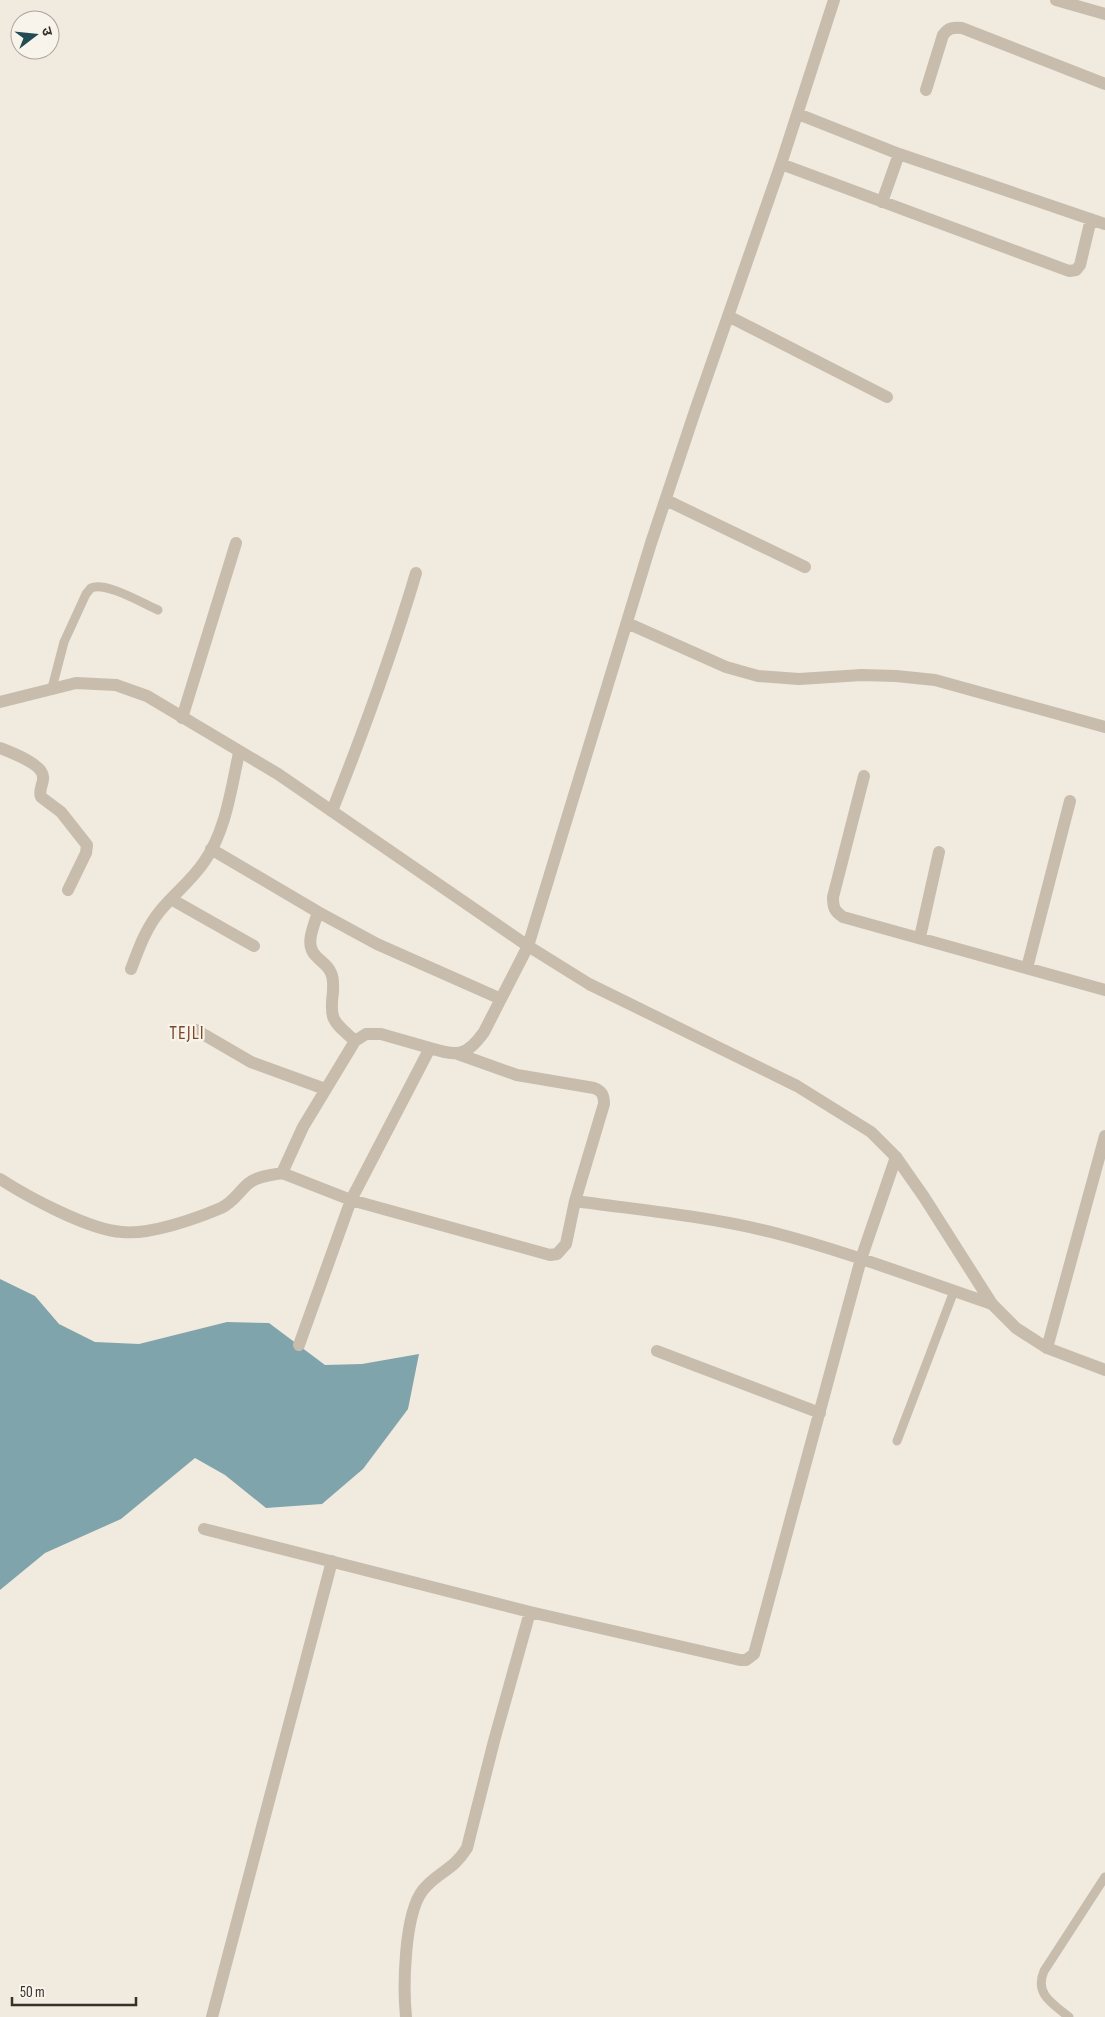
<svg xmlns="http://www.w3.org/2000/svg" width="1105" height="2017" viewBox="0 0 1105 2017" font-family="'Sofia Sans Condensed','Noto Sans Devanagari',sans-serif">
	<rect width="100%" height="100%" fill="#f1eadf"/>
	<path fill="#80a4ab" d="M0,1279L35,1296L59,1324L95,1342L139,1344L227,1322L269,1323L325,1365L362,1364L419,1354L408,1409L363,1469L322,1504L266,1508L225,1475L195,1458L121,1519L45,1553L0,1590Z"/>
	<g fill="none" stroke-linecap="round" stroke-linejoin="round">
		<path stroke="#c8bcac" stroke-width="9" d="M52,688L64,642L86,594C88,592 89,590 91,588C105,581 144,604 158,610
			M897,1441L954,1291
			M1069,2017C1053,2004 1034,1994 1044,1971L1105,1877"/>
		<path stroke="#c8bcac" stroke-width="12" d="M1056,0L1105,14
			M926,90L943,35C948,28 953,27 962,28L1105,84
			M798,114L899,154L1105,224
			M781,164L1069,271L1076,270L1080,265L1091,219
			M882,202L899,154
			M728,316L887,397
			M666,500L805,567
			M627,623L726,667L758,676L799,679L862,675L896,676L935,680L1105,727
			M182,718L236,543
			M0,748C10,752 43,764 43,777C44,784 38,789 41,797L61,812L87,845L86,853L68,890
			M864,776L833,897C833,907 834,911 843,917L1105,990
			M332,811C363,733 392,654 416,573
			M211,849L318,912L377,944L501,999
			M171,899L254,946
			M318,912C314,926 304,945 316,956C321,962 328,965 331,973C334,979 333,986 333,992C329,1021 334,1022 355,1041
			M920,937L939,852
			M1027,968L1070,801
			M131,969C139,948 146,928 160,911C174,894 192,880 204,862C226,831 231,789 239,753
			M196,1030L251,1062L325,1089
			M282,1173L351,1200L550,1255L557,1254L566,1244L575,1201L604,1104C604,1095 602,1091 594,1088L517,1075L458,1054
			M0,1179C28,1197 89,1230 122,1232C150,1235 195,1219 221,1208C234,1202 239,1191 249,1183C258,1176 272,1175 282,1173L303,1127L355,1041L366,1034H381L430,1048
			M575,1201C640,1210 707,1216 771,1232C846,1251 918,1279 992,1304
			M299,1345L351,1200L430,1048C458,1057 467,1056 484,1032L528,946L651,543L695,411L781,164L834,0
			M1047,1348L1105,1136
			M657,1351L820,1413
			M204,1529L530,1612L740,1660H746L754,1654L861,1259L896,1157
			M212,2017L332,1561
			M406,2017C403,1987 404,1914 423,1890C437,1872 453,1871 467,1848L494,1741L530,1612"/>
		<path stroke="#c8bcac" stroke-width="12" d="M0,702L76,683L116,685L147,696L278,774L528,946L589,984L797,1086L871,1132L896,1157L924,1197L992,1304L1016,1328L1047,1348L1105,1370"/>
	</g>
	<g text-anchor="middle" stroke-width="4.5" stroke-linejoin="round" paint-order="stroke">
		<g font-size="19" letter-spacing="1" fill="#7e492a" stroke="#f8f4eb">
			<text x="187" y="1039">TEJLI</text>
		</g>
	</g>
	<g transform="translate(35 35) rotate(74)"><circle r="24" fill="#f8f4eb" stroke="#aaa59e"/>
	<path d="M0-4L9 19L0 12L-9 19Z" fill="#234b54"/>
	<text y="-8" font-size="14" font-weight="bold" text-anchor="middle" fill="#362f2a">उ</text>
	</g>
	<path d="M12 1997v8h124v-8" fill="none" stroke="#362f2a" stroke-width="2.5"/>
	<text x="20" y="1997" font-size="15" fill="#362f2a" stroke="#f8f4eb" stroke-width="4" paint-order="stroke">50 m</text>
</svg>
